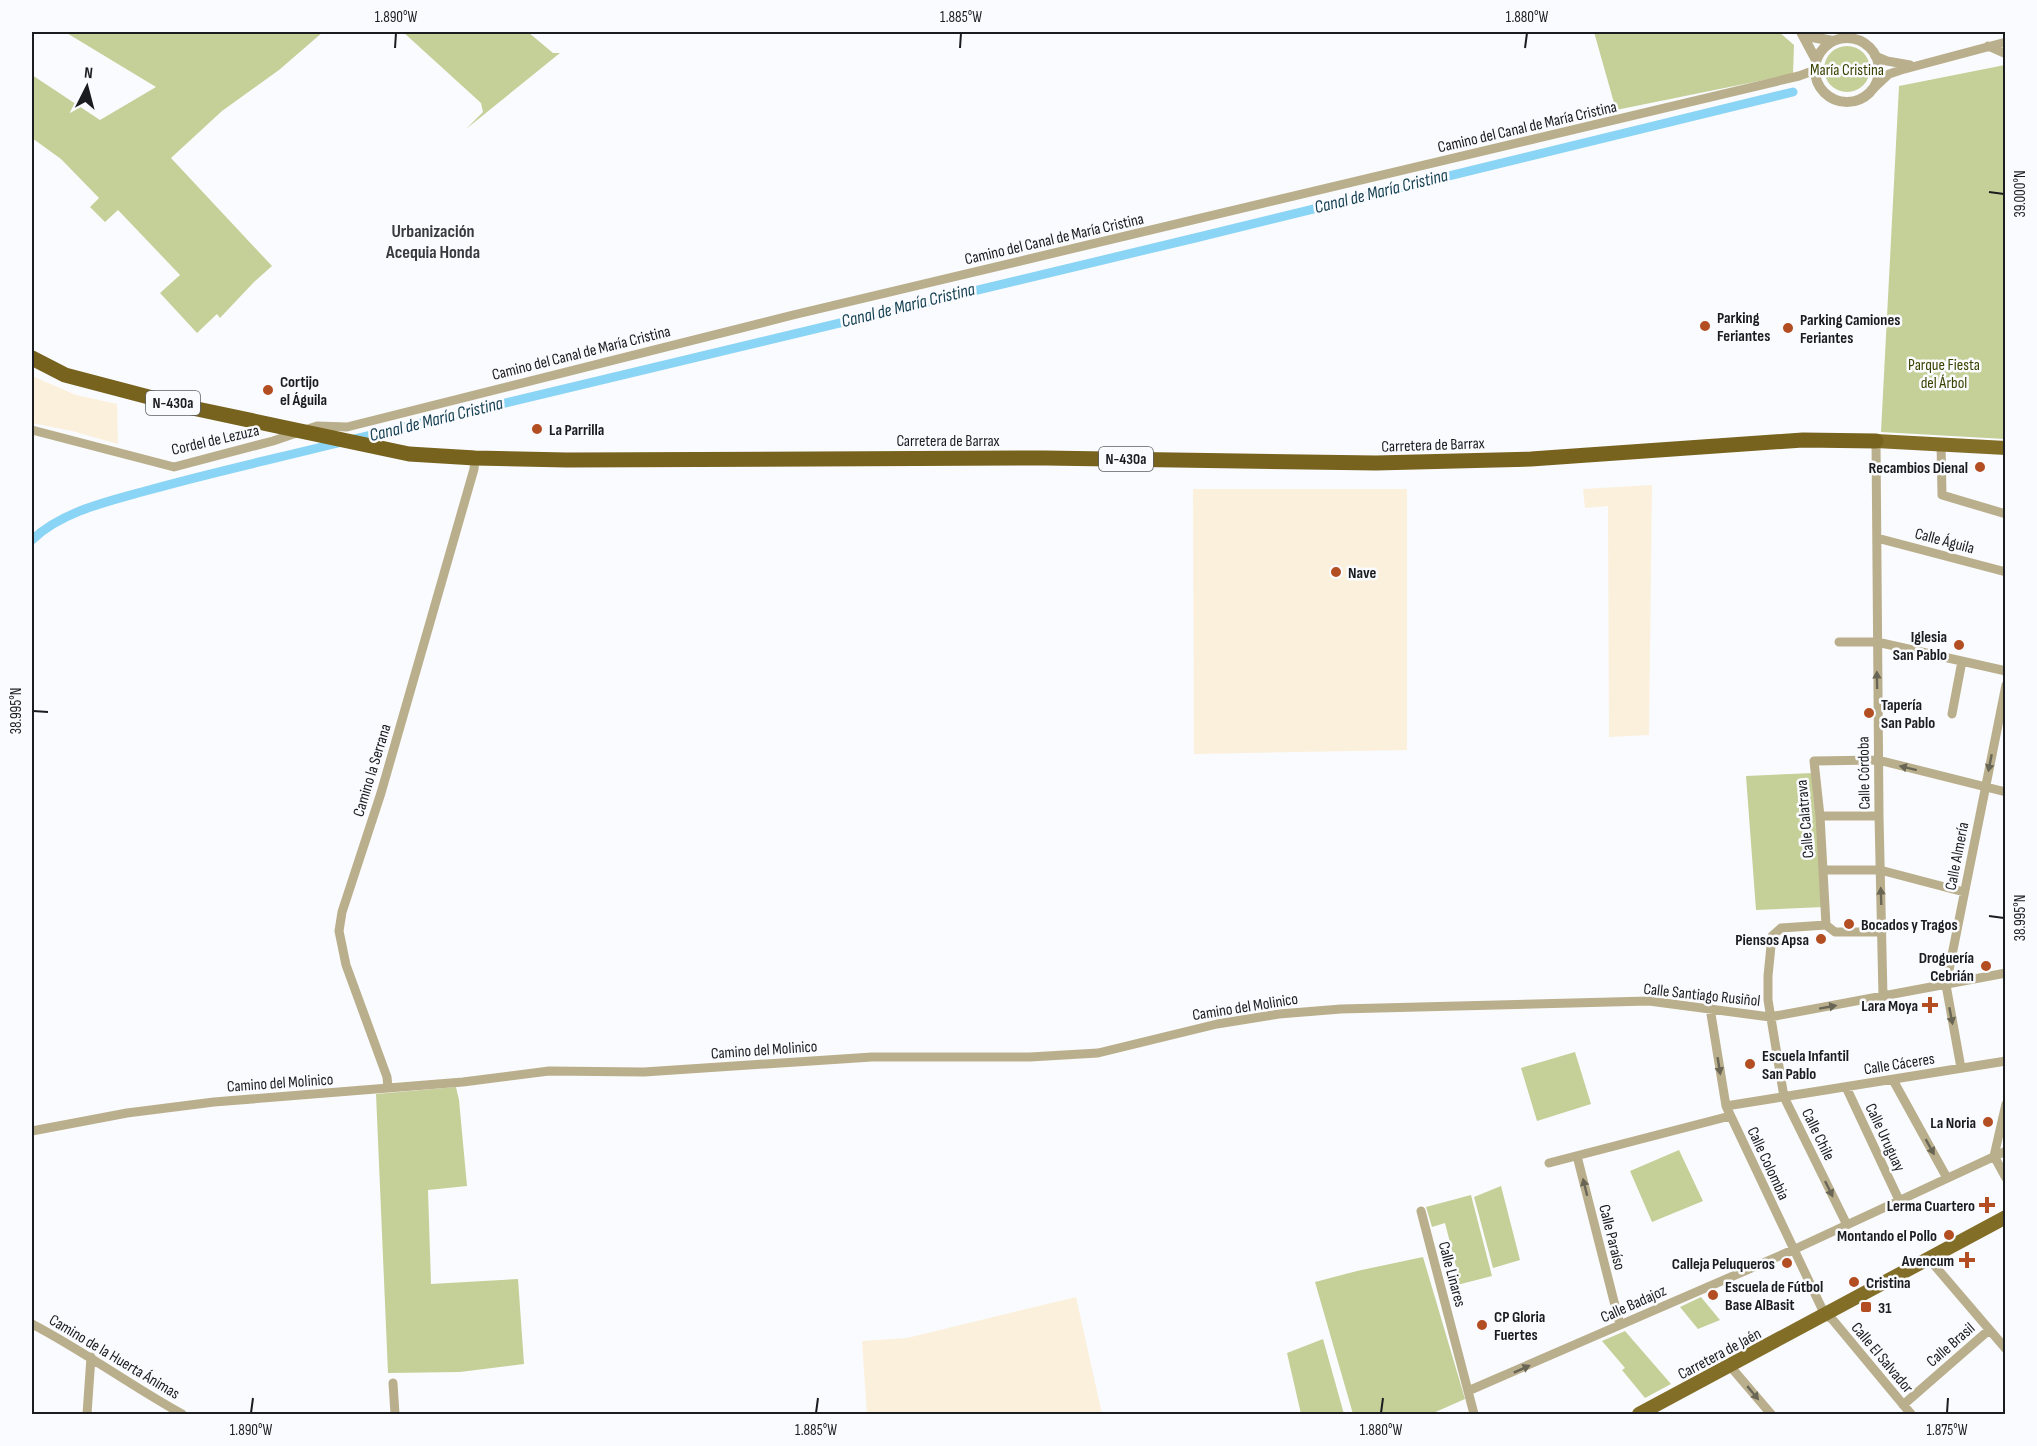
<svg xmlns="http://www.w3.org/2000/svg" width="2037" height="1446" viewBox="0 0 2037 1446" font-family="'Sofia Sans Condensed',sans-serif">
	<rect width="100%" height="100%" fill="#fafbfe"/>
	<path fill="#fbf0db" d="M32,376L76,395L117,404L118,444L72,431L32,423Z
		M1652,485L1649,735L1609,737L1608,506L1585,508L1583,489Z
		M1193,489H1407V750L1194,754Z
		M1076,1297L1102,1414H867L862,1341L907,1338Z"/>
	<path fill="#c5cf98" d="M65,32H323L279,70L222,111L171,158L272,266L254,282L220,318L217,314L197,333L160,293L180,275L118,210L105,222L90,207L99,198L61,159L32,138V75L100,120L156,87Z
		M403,32H528L553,53H560L466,129L483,112L481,103Z
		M1594,32H1779L1794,45L1793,74L1616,110Z
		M1824 69a23 23 0 1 1 46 0a23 23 0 1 1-46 0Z
		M2005,65V439L1881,432L1899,86Z
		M1813,773L1824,907L1756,910L1746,776Z
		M1575,1052L1591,1104L1537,1121L1521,1068Z
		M456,1087L459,1100L467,1186L428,1190L431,1284L518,1279L524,1364L460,1372L388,1373L376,1094Z
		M1679,1150L1703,1201L1652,1222L1630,1171Z
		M1501,1186L1520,1260L1493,1268L1474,1197Z
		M1471,1195L1492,1276L1457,1285L1455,1277L1458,1274L1445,1223L1432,1227L1426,1207Z
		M1423,1257L1465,1399L1431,1414H1353L1315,1282L1357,1271Z
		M1701,1297L1720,1320L1698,1329L1680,1307Z
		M1625,1331L1671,1384L1645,1398L1622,1370L1625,1368L1602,1341Z
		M1323,1339L1344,1414H1301L1287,1353Z"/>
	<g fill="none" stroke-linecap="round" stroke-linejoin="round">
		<path stroke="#8ad4f5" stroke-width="9" d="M355,439L1195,238L1793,92
			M32,540C62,511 110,501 149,490C213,472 278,458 342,442"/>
		<path stroke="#baaf8c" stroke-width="9" d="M1988,46L2006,54
			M1875,56L1887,61L1910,65
			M1873,89L1889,74L1901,70L2006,42
			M32,430L174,467L273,441L317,426L347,427L793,315L1799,76L1815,70
			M1876,441L1879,816L1883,997
			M1941,443L1942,495L2006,514
			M1877,538L2006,572
			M1839,642H1877L2006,671
			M1952,714L1962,661
			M1820,816H1879
			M1824,870H1880L1964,892
			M1826,925L1820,816L1814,761L1878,760L2006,792
			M1710,1008L1726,1106L1825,1315L1832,1319L1911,1414
			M1961,1068L1946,985L2006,685
			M1893,1080L1947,1178
			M1846,1087L1899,1200
			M388,1088L387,1077L346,965L339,931L342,912L381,793L474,469L475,458
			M2006,1104L1994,1156L2006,1178
			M1726,1106L2006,1061
			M32,1131L127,1113L214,1102L463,1082L549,1071L644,1072L872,1057H1030L1098,1053L1217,1024L1279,1014L1341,1009L1649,1001L1770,1017L2006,973
			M1577,1156L1620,1325
			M1549,1163L1730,1116
			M1421,1211L1474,1414
			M1847,1225L1784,1097L1768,1000V976L1772,936L1781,928L1826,925L1835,932H1882
			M1929,1259L2006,1349
			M32,1324C84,1351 131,1386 182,1414
			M1730,1366L1771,1414
			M393,1383L395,1414
			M1468,1391L1793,1250L2006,1151
			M1903,1405L1989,1330
			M87,1414L91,1357"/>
		<path stroke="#baaf8c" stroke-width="10" d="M1801,32L1816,60
			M1803,32L1812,37L1833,41
			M1815 70a32 32 0 1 1 64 0a32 32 0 1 1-64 0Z"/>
		<path stroke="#836e28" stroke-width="14" d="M1876,441L2006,448
			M1639,1414L2006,1217"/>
		<path stroke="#77631e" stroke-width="15" d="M32,358L65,375L183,406L409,454L475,458L567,460L1045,458L1376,463L1531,459L1803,440L1876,441"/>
	</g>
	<defs><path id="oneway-solid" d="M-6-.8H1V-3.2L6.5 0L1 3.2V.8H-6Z" transform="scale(1.5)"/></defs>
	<g fill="#6a6656">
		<use href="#oneway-solid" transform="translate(1877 680) rotate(-91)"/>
		<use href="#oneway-solid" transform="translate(1990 763) rotate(101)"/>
		<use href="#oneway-solid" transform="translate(1908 768) rotate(-166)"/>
		<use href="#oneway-solid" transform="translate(1881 896) rotate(-92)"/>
		<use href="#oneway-solid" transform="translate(1828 1007) rotate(-10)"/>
		<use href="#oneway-solid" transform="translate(1951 1016) rotate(79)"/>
		<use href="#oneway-solid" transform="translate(1719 1066) rotate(81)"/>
		<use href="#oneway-solid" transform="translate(1930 1147) rotate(61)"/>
		<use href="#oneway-solid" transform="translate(1585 1187) rotate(-104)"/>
		<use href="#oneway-solid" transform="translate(1829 1189) rotate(64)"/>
		<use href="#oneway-solid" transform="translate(1522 1369) rotate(-24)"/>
		<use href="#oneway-solid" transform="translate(1753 1393) rotate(50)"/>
	</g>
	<path fill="none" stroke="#1b1c1f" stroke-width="2" d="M395,48L396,33M960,48L961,33M1525,48L1527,33M1989,192L2004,194M33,711L48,712M1989,916L2004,918M251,1413L253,1398M816,1413L818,1398M1381,1413L1383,1398M1947,1413L1948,1398"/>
	<g fill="#b34d22" stroke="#fafbfe" stroke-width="2">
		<circle cx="1705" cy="326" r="6"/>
		<circle cx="1788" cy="328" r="6"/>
		<circle cx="268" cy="390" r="6"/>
		<circle cx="537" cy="429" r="6"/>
		<circle cx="1980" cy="467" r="6"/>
		<circle cx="1336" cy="572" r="6"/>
		<circle cx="1959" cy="645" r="6"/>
		<circle cx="1869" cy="713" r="6"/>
		<circle cx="1849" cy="924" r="6"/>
		<circle cx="1821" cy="939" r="6"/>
		<circle cx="1986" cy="966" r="6"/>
		<path d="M1927 996h6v6h6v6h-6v6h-6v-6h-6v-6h6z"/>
		<circle cx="1750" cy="1064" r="6"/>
		<circle cx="1988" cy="1122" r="6"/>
		<path d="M1984 1196h6v6h6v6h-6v6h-6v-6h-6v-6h6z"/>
		<circle cx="1949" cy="1235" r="6"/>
		<path d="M1964 1251h6v6h6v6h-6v6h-6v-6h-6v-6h6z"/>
		<circle cx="1787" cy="1263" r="6"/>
		<circle cx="1854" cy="1282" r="6"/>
		<circle cx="1713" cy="1295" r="6"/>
		<rect x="1860" y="1301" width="12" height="12" rx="3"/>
		<circle cx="1482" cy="1325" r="6"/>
	</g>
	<g text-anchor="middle" stroke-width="5" stroke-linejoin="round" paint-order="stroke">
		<g fill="#fafbfe" stroke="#5e5f62" stroke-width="1.5">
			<rect x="146" y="391" width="54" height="24" rx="4.5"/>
			<rect x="1099" y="447" width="54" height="24" rx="4.5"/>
		</g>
		<g font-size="15" font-weight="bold" fill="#1b1c1f">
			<text x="173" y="408">N-430a</text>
			<text x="1126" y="464">N-430a</text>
		</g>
		<g font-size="16" fill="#3b4200" stroke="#fafbfe">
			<text x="1847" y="75">María Cristina</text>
			<text x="1944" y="370">Parque Fiesta<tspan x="1944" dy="18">del Árbol</tspan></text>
		</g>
		<g font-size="16" fill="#1b1c1f" stroke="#fafbfe">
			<text transform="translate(1527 126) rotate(-13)" y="6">Camino del Canal de María Cristina</text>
			<text transform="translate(1054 238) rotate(-13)" y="6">Camino del Canal de María Cristina</text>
			<text transform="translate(581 352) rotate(-14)" y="6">Camino del Canal de María Cristina</text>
			<text transform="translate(215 439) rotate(-13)" y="6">Cordel de Lezuza</text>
			<text x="948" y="446">Carretera de Barrax</text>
			<text transform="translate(1433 444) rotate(-2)" y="6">Carretera de Barrax</text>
			<text transform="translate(1945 540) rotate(15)" y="6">Calle Águila</text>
			<text transform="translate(371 770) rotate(-73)" y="6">Camino la Serrana</text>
			<text transform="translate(1863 773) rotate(-91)" y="6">Calle Córdoba</text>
			<text transform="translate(1804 819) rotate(-95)" y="6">Calle Calatrava</text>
			<text transform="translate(1956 856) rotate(-79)" y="6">Calle Almería</text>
			<text transform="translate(1702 994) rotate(6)" y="6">Calle Santiago Rusiñol</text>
			<text transform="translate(1245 1006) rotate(-9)" y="6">Camino del Molinico</text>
			<text transform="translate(764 1049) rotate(-4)" y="6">Camino del Molinico</text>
			<text transform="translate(1899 1063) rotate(-9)" y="6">Calle Cáceres</text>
			<text transform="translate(280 1082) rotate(-4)" y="6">Camino del Molinico</text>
			<text transform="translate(1819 1134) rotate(64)" y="6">Calle Chile</text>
			<text transform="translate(1886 1137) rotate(65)" y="6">Calle Uruguay</text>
			<text transform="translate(1769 1163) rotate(65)" y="6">Calle Colombia</text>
			<text transform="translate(1613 1237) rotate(76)" y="6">Calle Paraíso</text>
			<text transform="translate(1453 1274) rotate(75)" y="6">Calle Linares</text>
			<text transform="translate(1633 1303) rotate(-24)" y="6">Calle Badajoz</text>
			<text transform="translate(1950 1344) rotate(-41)" y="6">Calle Brasil</text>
			<text transform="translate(1719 1353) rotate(-28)" y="6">Carretera de Jaén</text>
			<text transform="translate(115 1356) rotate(31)" y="6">Camino de la Huerta Ánimas</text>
			<text transform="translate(1883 1357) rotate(50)" y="6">Calle El Salvador</text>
		</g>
		<g font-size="16" font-weight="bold" fill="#1b1c1f" stroke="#fafbfe" text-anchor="start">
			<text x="1717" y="323">Parking<tspan x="1717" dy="18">Feriantes</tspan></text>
			<text x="1800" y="325">Parking Camiones<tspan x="1800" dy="18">Feriantes</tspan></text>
			<text x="280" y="387">Cortijo<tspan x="280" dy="18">el Águila</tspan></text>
			<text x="549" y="435">La Parrilla</text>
			<text x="1968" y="473" text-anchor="end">Recambios Dienal</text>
			<text x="1348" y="578">Nave</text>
			<text x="1947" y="642" text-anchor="end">Iglesia<tspan x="1947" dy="18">San Pablo</tspan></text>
			<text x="1881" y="710">Tapería<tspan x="1881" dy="18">San Pablo</tspan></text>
			<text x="1861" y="930">Bocados y Tragos</text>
			<text x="1809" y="945" text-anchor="end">Piensos Apsa</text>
			<text x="1974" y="963" text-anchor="end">Droguería<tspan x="1974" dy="18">Cebrián</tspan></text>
			<text x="1918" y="1011" text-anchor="end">Lara Moya</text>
			<text x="1762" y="1061">Escuela Infantil<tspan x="1762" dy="18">San Pablo</tspan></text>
			<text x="1976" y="1128" text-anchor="end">La Noria</text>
			<text x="1975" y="1211" text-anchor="end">Lerma Cuartero</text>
			<text x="1937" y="1241" text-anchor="end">Montando el Pollo</text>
			<text x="1954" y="1266" text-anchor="end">Avencum</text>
			<text x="1775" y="1269" text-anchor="end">Calleja Peluqueros</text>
			<text x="1866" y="1288">Cristina</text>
			<text x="1725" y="1292">Escuela de Fútbol<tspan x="1725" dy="18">Base AlBasit</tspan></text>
			<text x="1878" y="1313">31</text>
			<text x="1494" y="1322">CP Gloria<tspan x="1494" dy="18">Fuertes</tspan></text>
		</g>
		<g font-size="18" font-style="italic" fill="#184354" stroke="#fafbfe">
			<text transform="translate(1381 191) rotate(-14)" y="6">Canal de María Cristina</text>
			<text transform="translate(908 305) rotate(-14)" y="6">Canal de María Cristina</text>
			<text transform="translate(436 419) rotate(-14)" y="6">Canal de María Cristina</text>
		</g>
		<g font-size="18" font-weight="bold" fill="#373a3f" stroke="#fafbfe">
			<text x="433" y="237">Urbanización<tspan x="433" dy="21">Acequia Honda</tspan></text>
		</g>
	</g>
	<rect width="2037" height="1446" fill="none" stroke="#fafbfe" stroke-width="66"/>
	<g transform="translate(87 87) rotate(6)" stroke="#fafbfe" stroke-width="4.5" paint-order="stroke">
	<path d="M0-4.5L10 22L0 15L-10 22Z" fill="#1b1c1f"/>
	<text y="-9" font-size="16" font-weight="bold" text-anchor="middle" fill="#1b1c1f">N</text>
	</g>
	<rect x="33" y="33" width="1971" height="1380" fill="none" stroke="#1b1c1f" stroke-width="2"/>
	<g font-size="15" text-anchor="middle" fill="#1b1c1f">
		<text x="396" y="22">1.890°W</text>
		<text x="961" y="22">1.885°W</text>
		<text x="1527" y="22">1.880°W</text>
		<text transform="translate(2020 194) rotate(-90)" y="5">39.000°N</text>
		<text transform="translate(16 711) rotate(-90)" y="5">38.995°N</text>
		<text transform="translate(2020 918) rotate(-90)" y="5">38.995°N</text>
		<text x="251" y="1435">1.890°W</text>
		<text x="816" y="1435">1.885°W</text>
		<text x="1381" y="1435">1.880°W</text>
		<text x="1947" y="1435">1.875°W</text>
	</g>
</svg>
